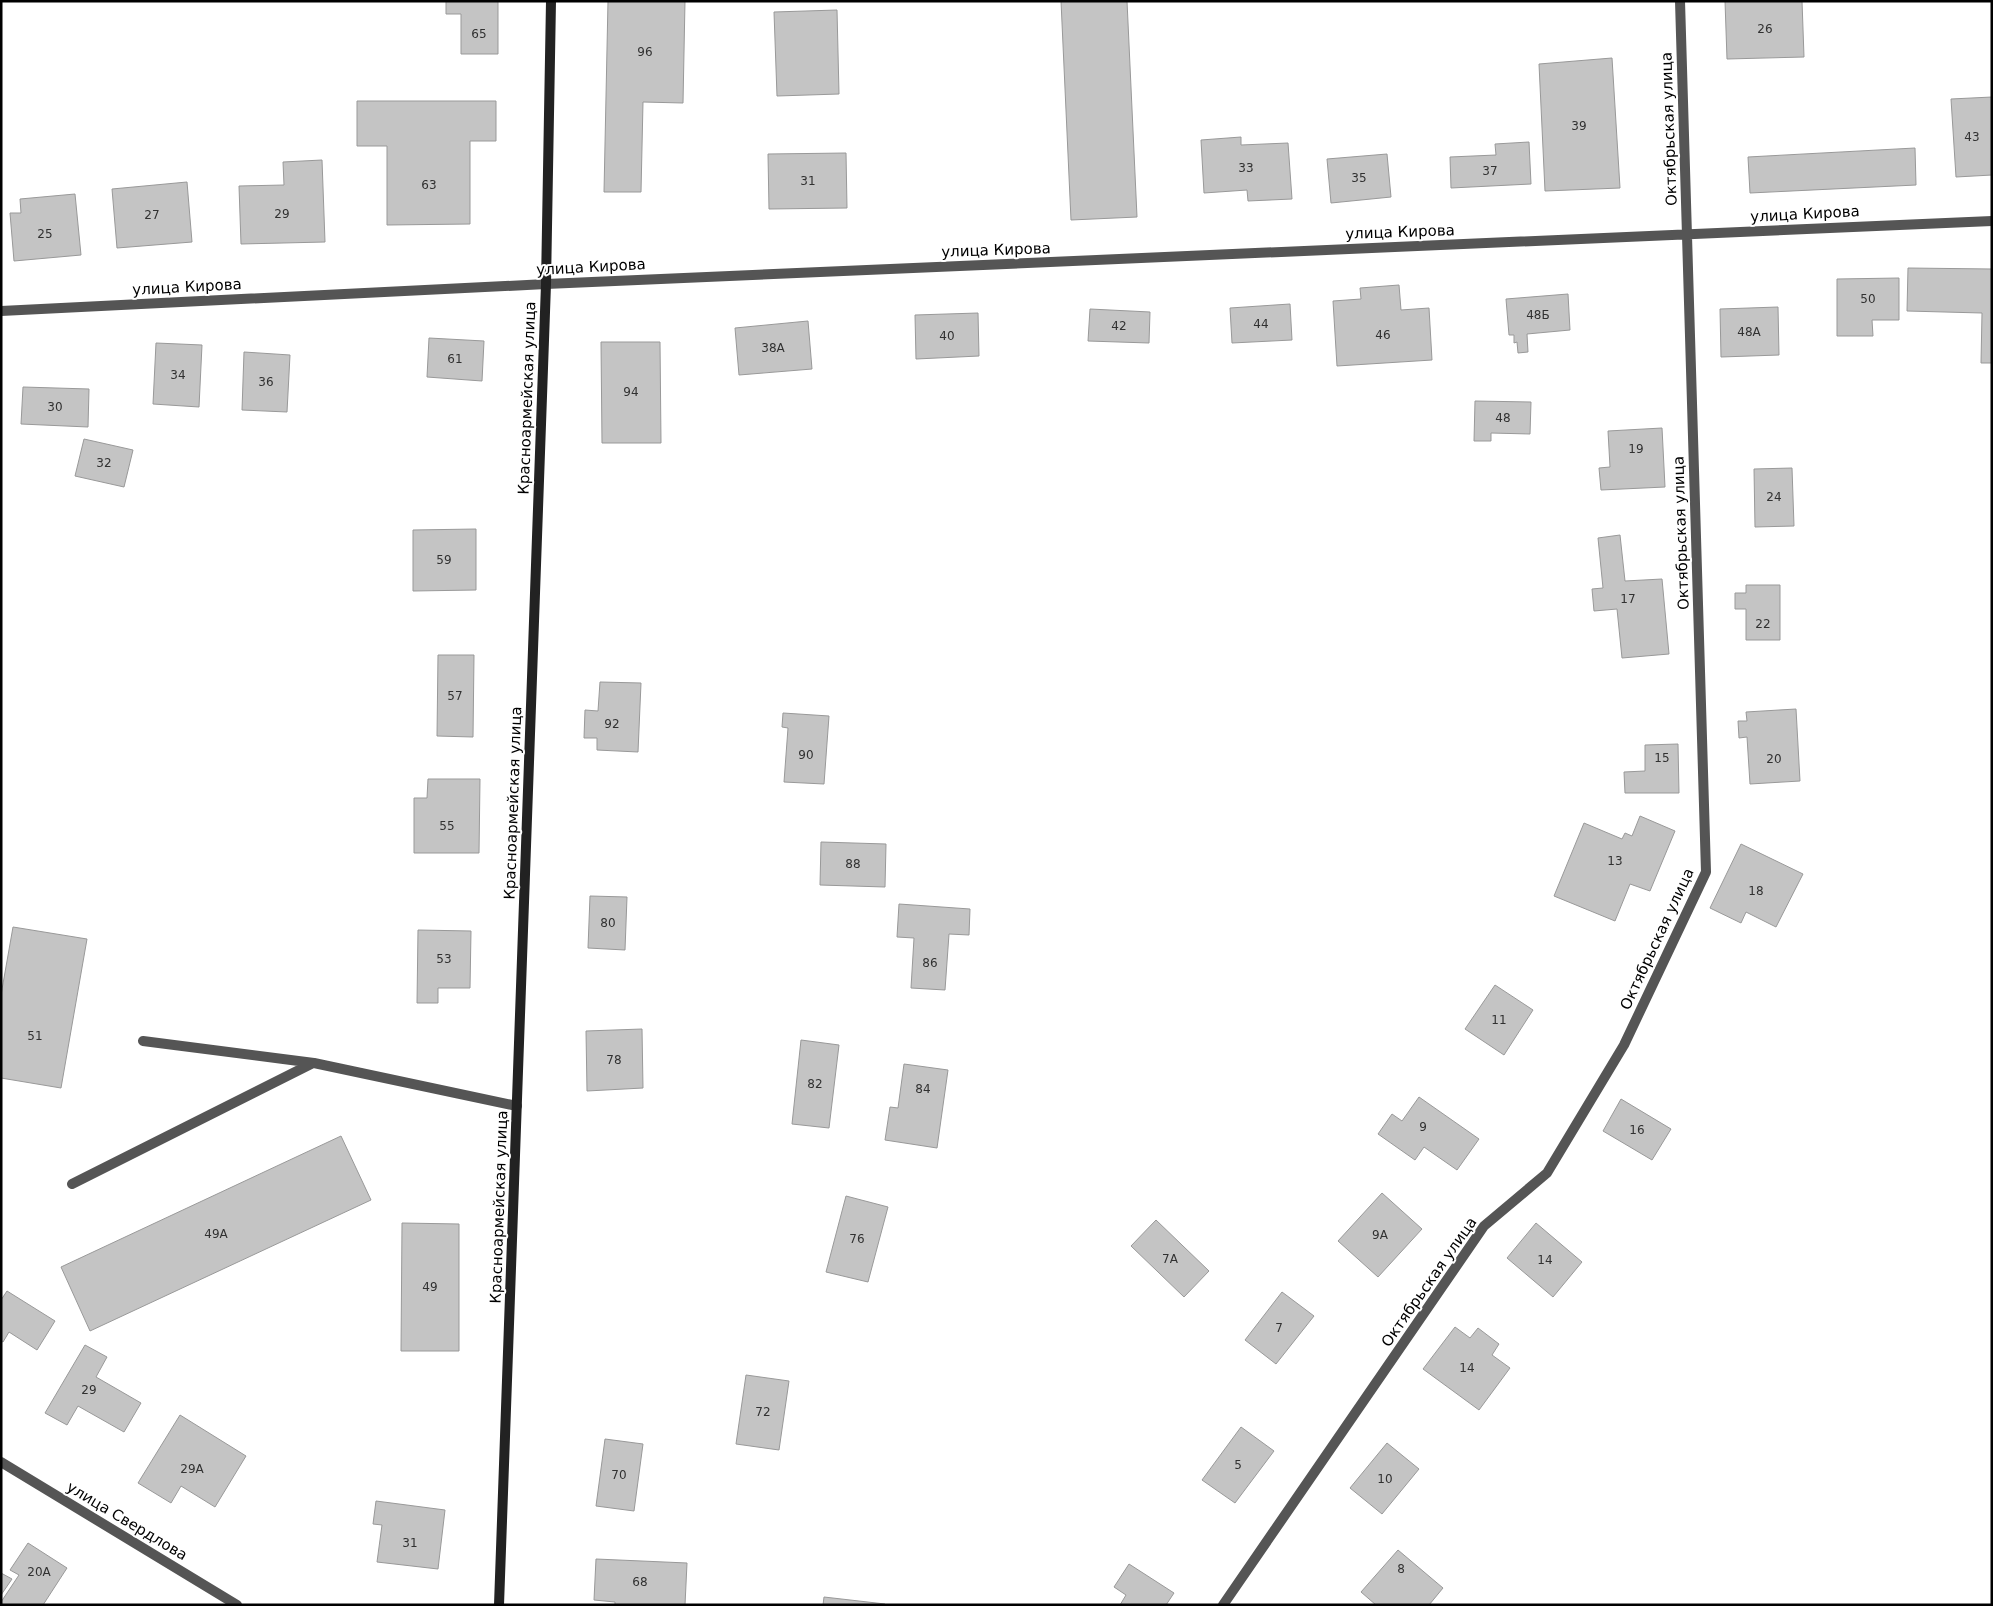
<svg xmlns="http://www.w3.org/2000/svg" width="1993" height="1606" viewBox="0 0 1993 1606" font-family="'DejaVu Sans',sans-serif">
	<rect width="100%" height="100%" fill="#fff"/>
	<path fill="#c4c4c4" stroke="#999" d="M446,1H498V54H461V14H446Z
		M608,1H685L683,103L643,102L641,192H604Z
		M1061,1H1127L1137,217L1071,220Z
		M1725,1H1802L1804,57L1727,59Z
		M837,10L839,94L777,96L774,12Z
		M1612,58L1620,188L1545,191L1539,64Z
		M1992,97V175L1956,177L1951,99Z
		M357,101H496V141H470V224L387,225V146H357Z
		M1241,137V145L1288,143L1292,199L1248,201L1247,190L1204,193L1201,140Z
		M1529,142L1531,184L1451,188L1450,157L1496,155L1495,144Z
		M1915,148L1916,185L1750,193L1748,157Z
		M846,153L847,208L769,209L768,154Z
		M1387,154L1391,197L1331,203L1327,159Z
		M322,160L325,242L241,244L239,186L284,185L283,162Z
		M187,182L192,242L117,248L112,189Z
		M75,194L81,255L14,261L10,213H21L20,199Z
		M1908,268L1992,269V363H1981L1982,313L1907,311Z
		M1899,278V320H1872L1873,336H1837V279Z
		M1399,285L1401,310L1429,308L1432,360L1337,366L1333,301L1361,299L1360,288Z
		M1568,294L1570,330L1527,334L1528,352L1518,353L1517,342L1514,343V335H1509L1506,299Z
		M1290,304L1292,340L1232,343L1230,308Z
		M1778,307L1779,355L1721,357L1720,309Z
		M1090,309L1150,312L1149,343L1088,341Z
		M978,313L979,356L916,359L915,315Z
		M808,321L812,369L739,375L735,328Z
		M429,338L484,341L482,381L427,377Z
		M601,342H660L661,443H602Z
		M156,343L202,345L199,407L153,404Z
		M244,352L290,355L287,412L242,410Z
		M23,387L89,389L88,427L21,424Z
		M1475,401L1531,402L1530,434L1491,433V441H1474Z
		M1662,428L1665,487L1601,490L1599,468L1610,467L1608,431Z
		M84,439L133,450L124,487L75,476Z
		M1792,468L1794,526L1755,527L1754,469Z
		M476,529V590L413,591V530Z
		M1620,535L1625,581L1662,579L1669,654L1622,658L1617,609L1594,611L1592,589L1603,588L1598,538Z
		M1746,585H1780V640H1746V609H1735V593H1746Z
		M438,655H474L473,737L437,736Z
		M600,682L641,683L638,752L597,750V738H584L585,710L598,711Z
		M1796,709L1800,781L1750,784L1747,737L1739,738L1738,721H1747L1746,712Z
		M783,713L829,716L824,784L784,782L788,728L782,727Z
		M1678,744L1679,793H1625L1624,772L1645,771V745Z
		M428,779H480L479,853H414V798H427Z
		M1640,816L1675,831L1650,891L1630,884L1615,921L1554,896L1584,823L1622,839L1625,833L1632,836Z
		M821,842L886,844L885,887L820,885Z
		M1741,844L1803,874L1776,927L1746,912L1741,923L1710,908Z
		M590,896L627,897L625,950L588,948Z
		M899,904L970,909L969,935L949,934L945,990L911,988L914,938L897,937Z
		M13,927L87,939L61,1088L1,1078V995Z
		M418,930L471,931L470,988H438V1003H417Z
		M1495,985L1533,1010L1504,1055L1465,1029Z
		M642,1029L643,1088L587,1091L586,1031Z
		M801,1040L839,1045L829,1128L792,1124Z
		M904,1064L948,1070L937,1148L885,1140L890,1107L898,1108Z
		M1419,1097L1479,1139L1457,1170L1424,1147L1415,1160L1378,1134L1392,1114L1402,1121Z
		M1621,1099L1671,1129L1652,1160L1603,1131Z
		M341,1136L371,1200L90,1331L61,1267Z
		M1382,1193L1422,1229L1378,1277L1338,1241Z
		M846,1196L888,1207L868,1282L826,1272Z
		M1156,1220L1209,1271L1184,1297L1131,1246Z
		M402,1223L459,1224V1351H401Z
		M1536,1223L1582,1262L1553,1297L1507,1258Z
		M7,1291L55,1321L37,1350L9,1332L3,1342L1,1341V1300Z
		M1282,1292L1314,1316L1276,1364L1245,1340Z
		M1455,1327L1470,1338L1478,1328L1499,1344L1492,1355L1510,1368L1479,1410L1423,1369Z
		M85,1345L107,1357L96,1377L141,1403L124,1432L78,1406L67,1425L45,1413Z
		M746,1375L789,1381L779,1450L736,1444Z
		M180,1415L246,1456L215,1507L181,1486L171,1503L138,1483Z
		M1241,1427L1274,1451L1235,1503L1202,1480Z
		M605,1439L643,1444L634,1511L596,1506Z
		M1387,1443L1419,1469L1382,1514L1350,1488Z
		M376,1501L445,1510L438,1569L377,1562L382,1525L373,1524Z
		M28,1543L67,1568L43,1605H1V1602L19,1575L10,1570Z
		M1398,1550L1443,1588L1429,1605H1376L1361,1592Z
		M596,1559L687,1563L685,1605H615V1602L594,1600Z
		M1129,1564L1174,1593L1166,1605H1120L1126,1595L1114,1587Z
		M1,1573L12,1579L1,1595Z
		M824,1597L885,1604V1605H823Z"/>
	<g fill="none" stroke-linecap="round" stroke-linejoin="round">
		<path stroke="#555" stroke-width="10" d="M143,1041L314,1063L517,1106
			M72,1184L313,1063"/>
		<path stroke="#555" stroke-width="10" d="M1,311L546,284L1992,221
			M1,1462L237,1605
			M1223,1605L1484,1226L1547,1173L1624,1045L1706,872L1680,1"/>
		<path stroke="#222" stroke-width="10" d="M499,1605L546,284L551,1"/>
	</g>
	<g text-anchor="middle" stroke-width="4" stroke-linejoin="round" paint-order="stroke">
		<g font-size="12" fill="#313131">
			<text x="1765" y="33">26</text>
			<text x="479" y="38">65</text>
			<text x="645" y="56">96</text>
			<text x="1579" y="130">39</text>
			<text x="1972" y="141">43</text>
			<text x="1246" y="172">33</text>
			<text x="1490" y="175">37</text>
			<text x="1359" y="182">35</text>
			<text x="808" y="185">31</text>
			<text x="429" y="189">63</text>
			<text x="282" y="218">29</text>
			<text x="152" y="219">27</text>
			<text x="45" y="238">25</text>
			<text x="1868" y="303">50</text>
			<text x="1538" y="319">48Б</text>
			<text x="1261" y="328">44</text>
			<text x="1119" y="330">42</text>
			<text x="1749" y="336">48А</text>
			<text x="1383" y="339">46</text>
			<text x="947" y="340">40</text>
			<text x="773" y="352">38А</text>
			<text x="455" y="363">61</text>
			<text x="178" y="379">34</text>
			<text x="266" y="386">36</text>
			<text x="631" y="396">94</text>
			<text x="55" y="411">30</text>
			<text x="1503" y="422">48</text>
			<text x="1636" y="453">19</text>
			<text x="104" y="467">32</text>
			<text x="1774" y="501">24</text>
			<text x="444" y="564">59</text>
			<text x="1628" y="603">17</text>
			<text x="1763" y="628">22</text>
			<text x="455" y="700">57</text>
			<text x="612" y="728">92</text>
			<text x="806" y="759">90</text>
			<text x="1662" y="762">15</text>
			<text x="1774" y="763">20</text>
			<text x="447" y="830">55</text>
			<text x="1615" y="865">13</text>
			<text x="853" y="868">88</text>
			<text x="1756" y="895">18</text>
			<text x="608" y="927">80</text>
			<text x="444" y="963">53</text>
			<text x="930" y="967">86</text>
			<text x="1499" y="1024">11</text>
			<text x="35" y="1040">51</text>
			<text x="614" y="1064">78</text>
			<text x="815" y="1088">82</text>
			<text x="923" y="1093">84</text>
			<text x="1423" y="1131">9</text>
			<text x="1637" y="1134">16</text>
			<text x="216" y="1238">49А</text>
			<text x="1380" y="1239">9А</text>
			<text x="857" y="1243">76</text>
			<text x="1170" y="1263">7А</text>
			<text x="1545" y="1264">14</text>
			<text x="430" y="1291">49</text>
			<text x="1279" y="1332">7</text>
			<text x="1467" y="1372">14</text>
			<text x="89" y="1394">29</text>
			<text x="763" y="1416">72</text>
			<text x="1238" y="1469">5</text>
			<text x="192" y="1473">29А</text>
			<text x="619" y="1479">70</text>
			<text x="1385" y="1483">10</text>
			<text x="410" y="1547">31</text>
			<text x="1401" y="1573">8</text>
			<text x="39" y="1576">20А</text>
			<text x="640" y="1586">68</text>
		</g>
		<g font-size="15" fill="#000" stroke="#fff">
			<text transform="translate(1669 129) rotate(-92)" y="5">Октябрьская улица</text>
			<text transform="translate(1805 214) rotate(-3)" y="5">улица Кирова</text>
			<text transform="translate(1400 232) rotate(-2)" y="5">улица Кирова</text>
			<text transform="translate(996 250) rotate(-2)" y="5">улица Кирова</text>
			<text transform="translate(591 267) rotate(-3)" y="5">улица Кирова</text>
			<text transform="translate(187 287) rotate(-3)" y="5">улица Кирова</text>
			<text transform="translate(527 398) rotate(-88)" y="5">Красноармейская улица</text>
			<text transform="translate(1681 533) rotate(-92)" y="5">Октябрьская улица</text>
			<text transform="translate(513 803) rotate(-88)" y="5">Красноармейская улица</text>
			<text transform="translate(1657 939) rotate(-65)" y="5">Октябрьская улица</text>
			<text transform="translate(499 1207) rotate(-88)" y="5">Красноармейская улица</text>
			<text transform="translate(1429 1282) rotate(-55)" y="5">Октябрьская улица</text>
			<text transform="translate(127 1521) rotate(31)" y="5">улица Свердлова</text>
		</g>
	</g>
	<rect width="1993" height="1606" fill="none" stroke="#000000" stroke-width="5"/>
</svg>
